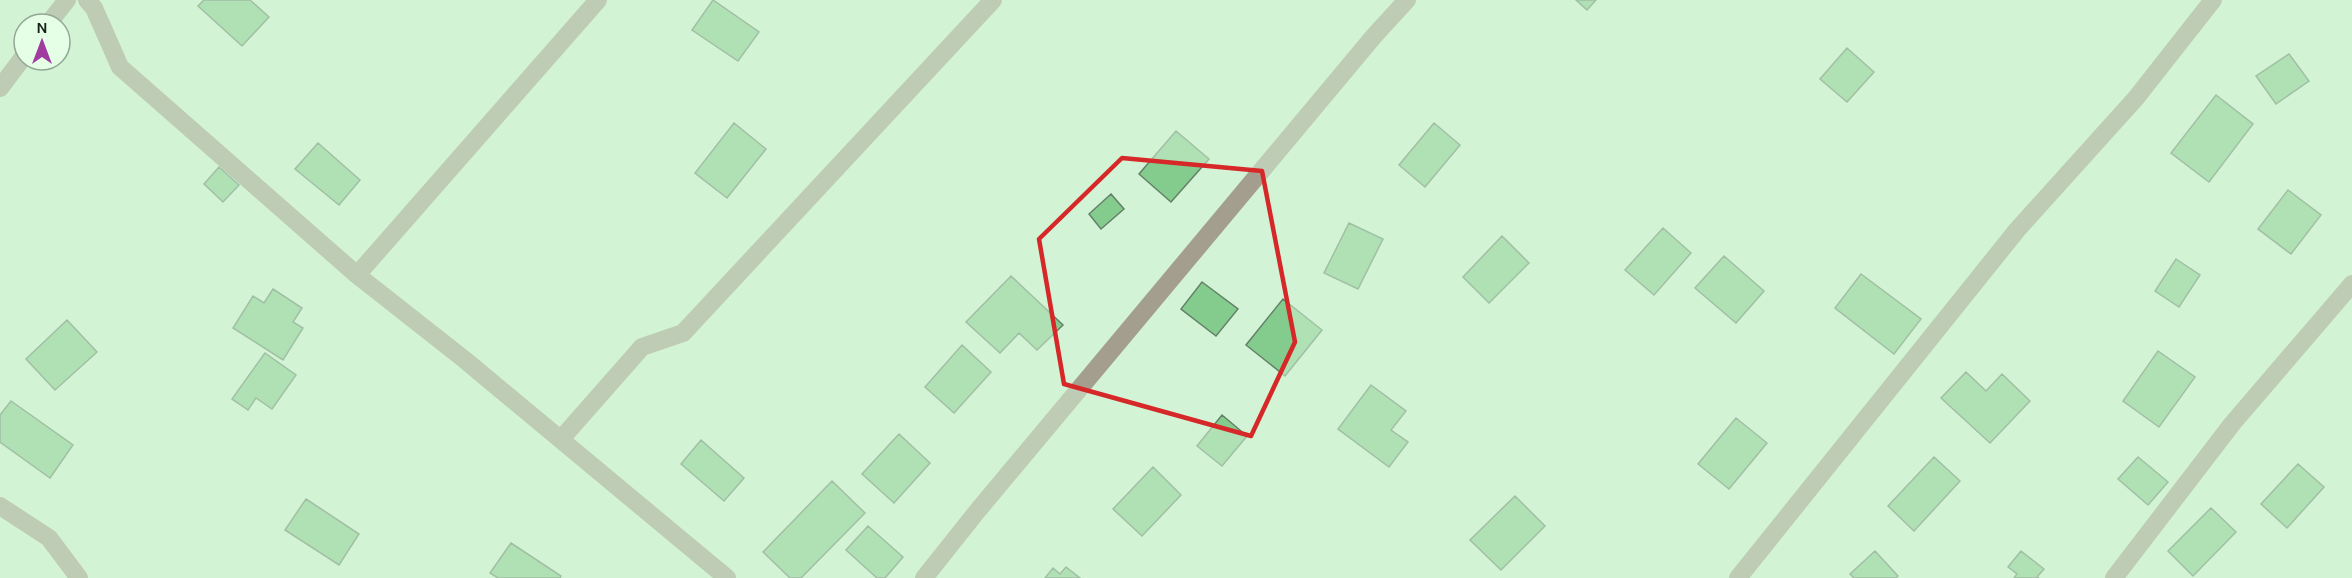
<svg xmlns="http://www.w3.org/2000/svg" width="2352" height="578" viewBox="0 0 2352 578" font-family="Karla,sans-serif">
	<rect width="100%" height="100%" fill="#d3f3d6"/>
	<path fill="#84cc8e" stroke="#648167" stroke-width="1.5" d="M204,0H250L269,17L242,46L198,6Z
		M713,0L759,32L738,61L692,30Z
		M1576,0H1596L1587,10Z
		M1847,48L1874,72L1847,102L1820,79Z
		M2289,54L2309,81L2276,104L2256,76Z
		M2216,95L2253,124L2209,182L2171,153Z
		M734,123L766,149L727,198L695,173Z
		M1434,123L1460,145L1425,187L1399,165Z
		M1176,131L1209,159L1171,202L1139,174Z
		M318,143L360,180L339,205L295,169Z
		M219,167L239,185L223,202L204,184Z
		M2288,190L2321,215L2291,254L2258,229Z
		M1111,194L1124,209L1101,229L1089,214Z
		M1349,223L1383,239L1358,289L1324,273Z
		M1663,228L1691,253L1654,295L1625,270Z
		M1502,236L1529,263L1489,303L1463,277Z
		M1724,256L1764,291L1736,323L1695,288Z
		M2176,259L2200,275L2179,307L2155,291Z
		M1861,274L1921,319L1894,354L1835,308Z
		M1011,276L1063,325L1037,350L1019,333L1000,353L966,322Z
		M1202,282L1238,309L1216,336L1181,309Z
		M273,289L302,308L293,322L303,328L283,360L233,328L253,296L264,303Z
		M1283,299L1322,330L1285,376L1246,345Z
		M67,320L97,352L55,390L26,359Z
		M962,345L991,372L954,413L925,387Z
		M2158,351L2195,377L2159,427L2123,401Z
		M265,353L296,375L272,409L256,398L248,410L232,399Z
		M1966,372L1986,391L2002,374L2030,401L1990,443L1941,398Z
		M1371,385L1406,411L1391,430L1408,442L1389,467L1338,429Z
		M11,401L73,445L50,478L0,442V415Z
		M1222,415L1247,436L1222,466L1197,446Z
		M1736,418L1767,443L1729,489L1698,464Z
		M899,434L930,463L894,503L862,474Z
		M701,440L744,478L724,501L681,464Z
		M1934,457L1960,481L1914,531L1888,506Z
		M2138,457L2168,482L2148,505L2118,479Z
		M2298,464L2324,487L2287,528L2261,504Z
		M1153,467L1181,495L1142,536L1113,509Z
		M832,481L865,513L801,578H790L763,552Z
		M1515,496L1545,526L1501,570L1470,540Z
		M306,499L359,534L339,565L285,530Z
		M2211,508L2236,532L2193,576L2168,551Z
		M868,526L903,557L885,578H877L846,550Z
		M511,543L561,576L560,578H498L490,573Z
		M1875,551L1898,576L1896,578H1854L1850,574Z
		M2021,551L2044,569L2037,577L2039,578H2014L2017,574L2008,567Z
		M1066,567L1080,578H1045L1053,568L1060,574Z"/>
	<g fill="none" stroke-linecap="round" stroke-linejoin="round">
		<path stroke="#a49e8e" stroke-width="18" d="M87,0L94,8L120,67L357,275L465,360L727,578
			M48,24L67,0
			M0,88L24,56
			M357,275L598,0
			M561,439L642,347L683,333L993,0
			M0,506L49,538L79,578
			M924,578L979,509L1374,36L1407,0
			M1738,578L2017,230L2136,98L2213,0
			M2114,578L2232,424L2352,284"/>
	</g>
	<path d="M0 0H2352V578H0ZM1122,158L1262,171L1295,342L1251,436L1064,384L1039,239Z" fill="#d3f3d6" fill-opacity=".55" fill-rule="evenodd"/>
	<path fill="none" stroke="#d62828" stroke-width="4.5" stroke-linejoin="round" d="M1122,158L1262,171L1295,342L1251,436L1064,384L1039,239Z"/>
	<g transform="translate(42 42)"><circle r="28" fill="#e5ffe7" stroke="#92a794" stroke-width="1.5"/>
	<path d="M0-4.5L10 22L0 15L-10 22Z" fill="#a03ba0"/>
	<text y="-9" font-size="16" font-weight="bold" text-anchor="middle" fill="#162218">N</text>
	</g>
</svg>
